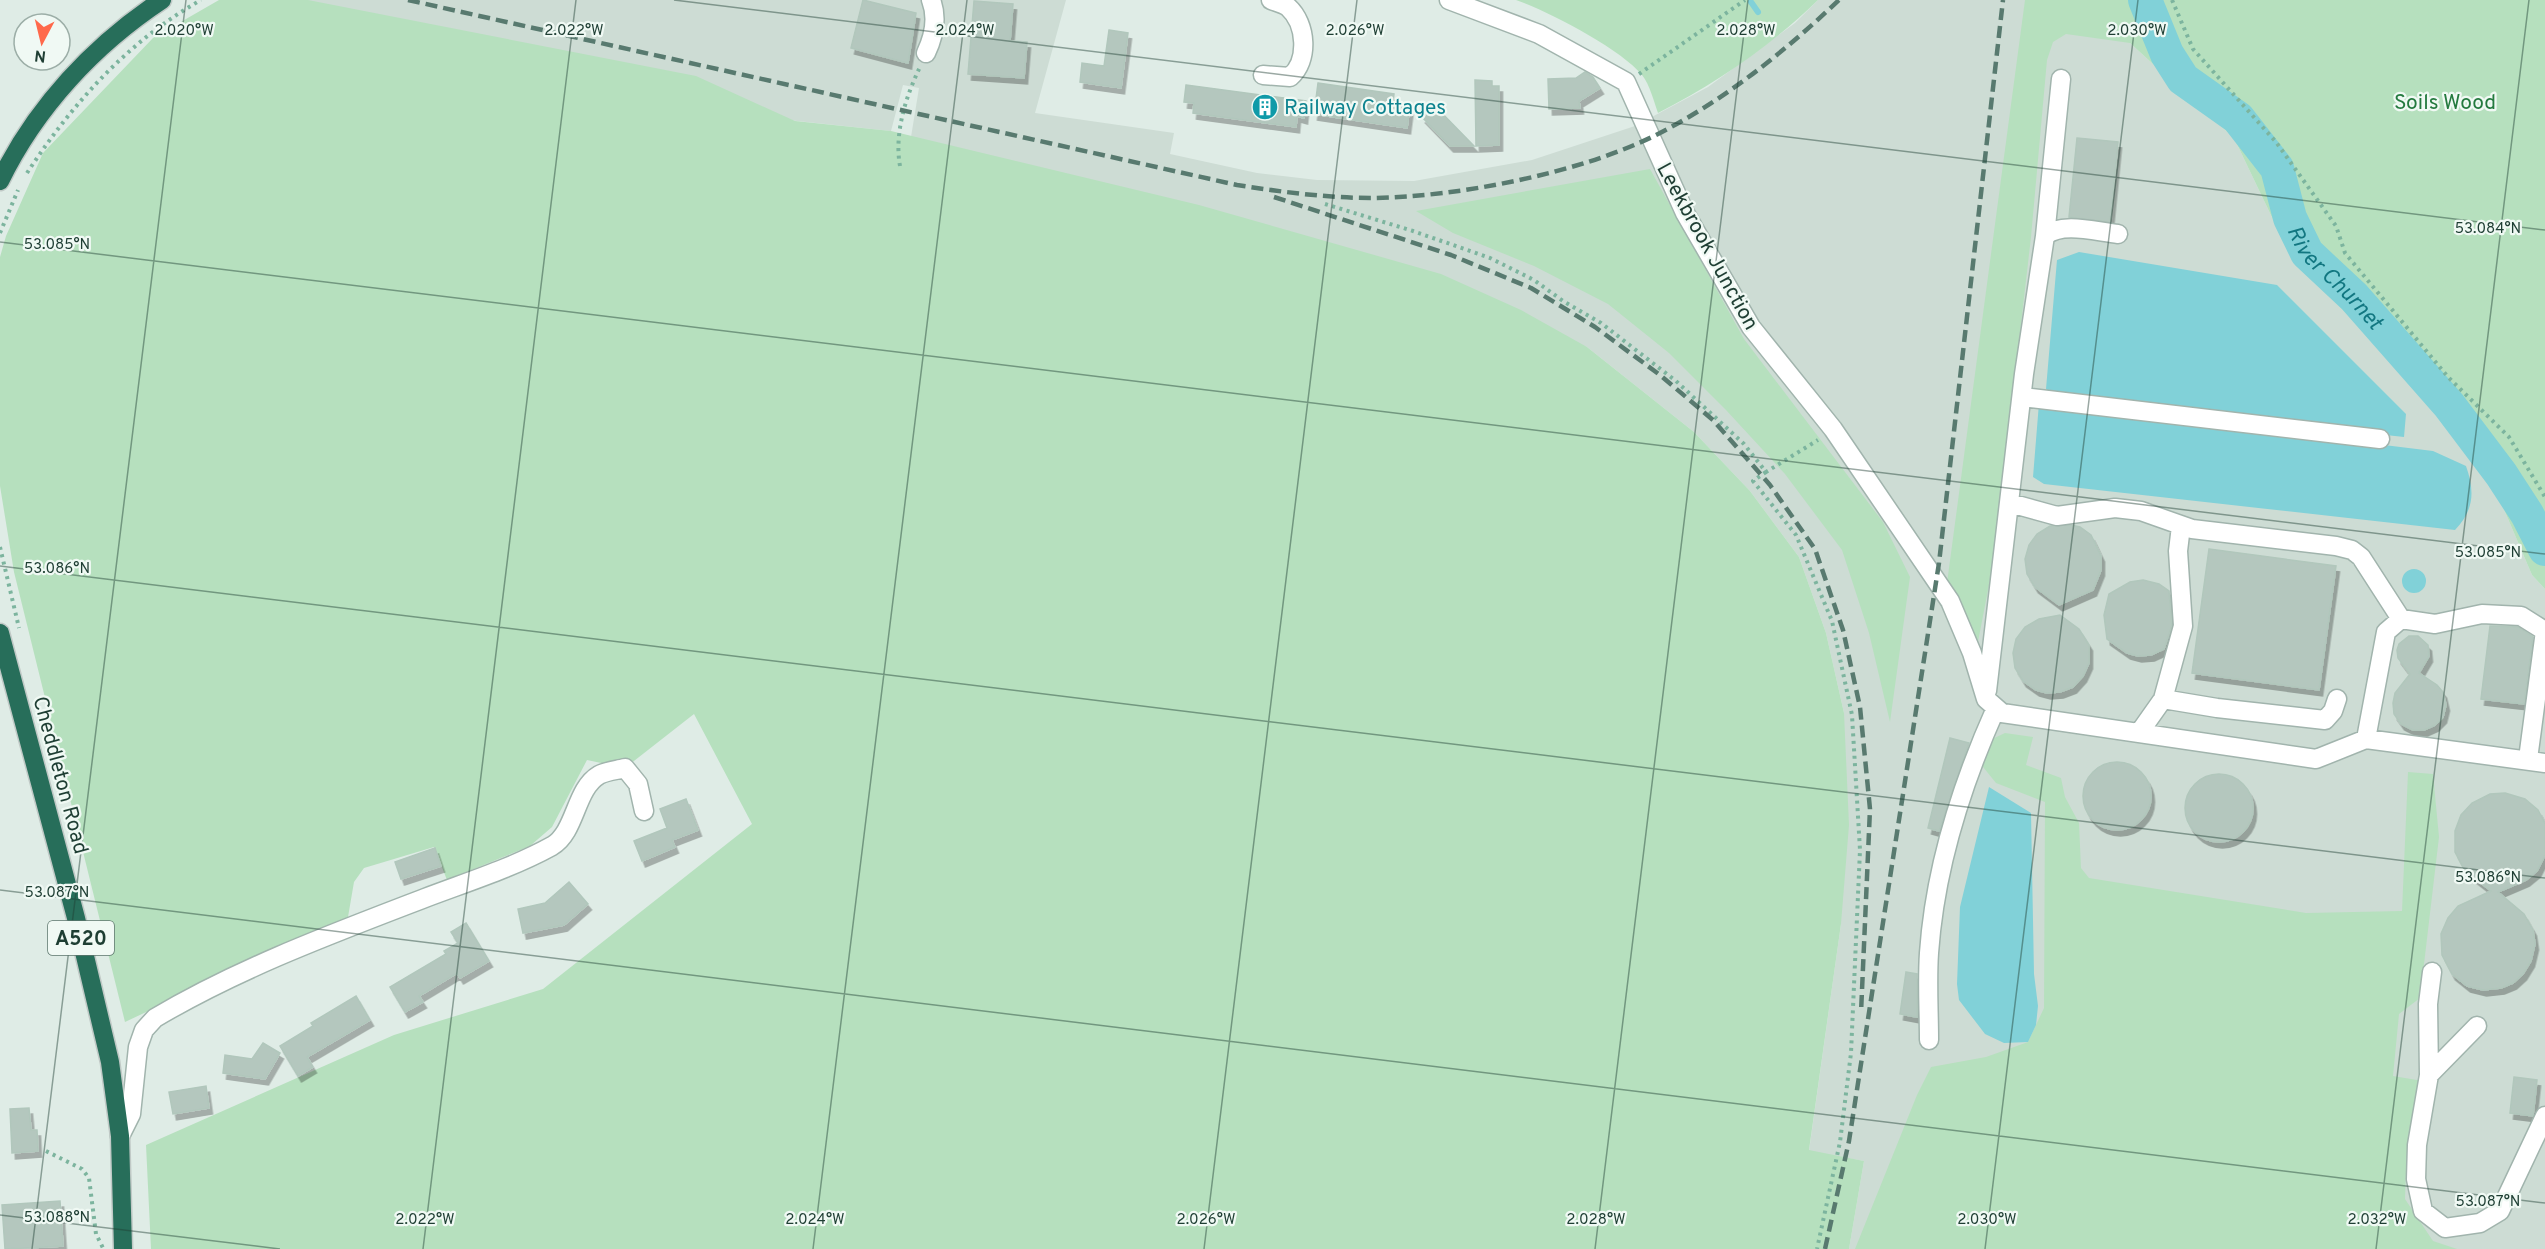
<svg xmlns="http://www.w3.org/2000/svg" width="2545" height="1249" viewBox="0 0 2545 1249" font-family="Overpass,sans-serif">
	<defs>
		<filter id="shadow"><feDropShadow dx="3.5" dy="6" stdDeviation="0" flood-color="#0004"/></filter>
	</defs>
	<rect width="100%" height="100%" fill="#dfece6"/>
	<path fill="#cddcd4" d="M233,0H1066L1035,113L1174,133L1170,154L1257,173L1317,180L1414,181L1532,160L1635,126L1708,87L1795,23L1818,0H2105L2130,43L2234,138L2290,255L2479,451L2532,575L2545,589V1249H1849L1864,1161L1809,1151L1841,924L1844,713L1826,633L1799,557L1750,491L1694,432L1587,347L968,152L911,137L919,88L903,85L891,131L638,104Z"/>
	<path fill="#b6e0be" d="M219,0H308L696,76L795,121L891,131L1199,205L1441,274L1521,310L1587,347L1694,432L1750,491L1799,557L1826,633L1844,713L1849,825L1841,924L1809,1150L1864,1161L1849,1249H151L146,1145L394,1035L543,989L752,824L694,714L625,768L587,760L552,827L530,846L447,880L434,847L364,868L354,882L348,917L125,1022L14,572L0,486V257L6,236L43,153L153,38Z
		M1516,0H1818C1771,46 1716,83 1658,113C1654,102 1650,85 1642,75C1621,49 1548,11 1516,0Z
		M2025,0H2545V589L2532,575L2479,451L2290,255L2234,138L2130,43L2066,34L2053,42L2047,60L2031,237L1994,559L1977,647L1947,583Z
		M1650,169L1744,339L1883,522L1910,577L1890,722L1869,633L1842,550L1785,474L1726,410L1669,353L1608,304L1534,266L1453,233L1416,211Z
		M2005,733L2033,737L2026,765L2061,778L2065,797L2079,823L2081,868L2089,878L2306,913L2402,911L2408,772L2433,774L2439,837L2420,998L2399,1014L2393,1076L2423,1081L2406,1170L2405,1199L2433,1241L2457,1249H1855L1917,1095L1931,1067L1986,1057L2028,1042L2044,1008L2045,802L1996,783L1979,762L1988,741Z"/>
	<path fill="#81d1d8" d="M2079,252L2277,285L2406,414L2404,437L2057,399L2046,389L2057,260Z
		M2039,403L2433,451L2466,466C2475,492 2474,510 2455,530L2044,484L2033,477Z
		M2402 581a12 12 0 1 1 24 0a12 12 0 1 1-24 0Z
		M1989,787L2031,813L2034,974L2038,1006L2036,1025L2028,1042L2004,1043L1985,1034L1959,1000L1957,984L1960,907Z"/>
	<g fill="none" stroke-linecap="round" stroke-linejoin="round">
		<path stroke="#81d1d8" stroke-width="6" d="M1751,2L1758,12"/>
		<path stroke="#81d1d8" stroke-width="34" id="s1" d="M2145,0L2167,54L2183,79L2238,118L2277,168L2290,218L2307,253L2354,297L2449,405L2501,474L2527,514L2545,549"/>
	</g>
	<path fill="#b4c7be" stroke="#b1c7bc" stroke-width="1.5" filter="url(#shadow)" d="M863,0L916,13L908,63L851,48Z
		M974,1L1013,4L1010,41L1027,42L1024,78L968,74Z
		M1109,30L1128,33L1121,88L1080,82L1082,63L1104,66Z
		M1585,72L1593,77L1600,88L1579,101L1580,108L1549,109L1548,79L1576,78Z
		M1475,80L1492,81V86H1499V145L1476,146Z
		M1318,83L1394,94L1393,103L1410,105L1407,128L1314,114Z
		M1186,85L1306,101L1304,118L1297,116L1296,127L1193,113L1194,103L1184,102Z
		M1434,105L1474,146H1450L1422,117Z
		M2077,138L2118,142L2110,222L2069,217Z
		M2071,525L2080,527L2091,535L2101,556V570L2093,590L2059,605L2035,587L2027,574L2025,559L2029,545L2037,534L2050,526Z
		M2209,549L2336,566L2319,690L2192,673Z
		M2143,580L2159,584L2169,591L2172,625L2164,649L2151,655L2138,656L2127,653L2107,639L2104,615L2109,594L2130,582Z
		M2060,615L2079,629L2089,645V663L2083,676L2073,687L2060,692L2047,693L2036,690L2023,681L2015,668L2013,653L2016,639L2025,627L2039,619Z
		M2490,626L2518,627L2533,637L2524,704L2481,699Z
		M2409,636H2418L2428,645L2429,656L2419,673L2437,685L2443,692L2446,705L2443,717L2435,725L2424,730H2413L2401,724L2394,714L2393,703L2395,693L2410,674L2398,658L2397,650L2399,644Z
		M1950,738L1969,743L1939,831L1928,828Z
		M2083 796a34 34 0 1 1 68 0a34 34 0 1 1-68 0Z
		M2185 808a34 34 0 1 1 68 0a34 34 0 1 1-68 0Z
		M2505,793L2525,799L2538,810L2545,824V855L2537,871L2526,880L2498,892L2524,914L2533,930L2535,944L2531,961L2523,974L2513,983L2501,988L2483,990L2467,986L2452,974L2442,955L2441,934L2448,918L2458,906L2491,891L2465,871L2455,852V831L2461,815L2472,803L2490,794Z
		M686,799L698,830L672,840L675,847L642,861L634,841L667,828L660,809Z
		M435,848L441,866L401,879L395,862Z
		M569,882L588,904L564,925L523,933L518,909L545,903Z
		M466,923L489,961L460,978L457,973L419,996L423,1002L405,1012L390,987L446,954L444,951L458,943L451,932Z
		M1906,972L1917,974V1017L1900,1014Z
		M356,996L370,1020L307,1057L313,1067L298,1076L280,1046L313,1026L311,1023Z
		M263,1043L280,1053L265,1079L223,1073L225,1055L252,1059Z
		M2514,1077L2537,1080L2533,1116L2510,1113Z
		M206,1086L209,1108L173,1114L169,1092Z
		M29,1108L31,1130H37L38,1151L12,1153L10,1109Z
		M60,1201L63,1246L5,1249L2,1205Z"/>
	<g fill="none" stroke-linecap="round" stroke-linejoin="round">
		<defs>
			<path id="minor" d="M1449,0L1539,34L1626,82L1685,213L1751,327L1833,429L1950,601L1972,653L1986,699L2002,713L2316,759L2366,739L2545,763
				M926,53C934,36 938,18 931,0
				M1263,75L1290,77C1309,61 1307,24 1288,7C1284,4 1276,2 1271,0
				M2045,236L2061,79
				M2022,397L2380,439
				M2010,503L2057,516L2115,508L2141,511L2192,529L2336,546L2352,550L2361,557L2401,619
				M1987,691L2024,374L2045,236C2062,221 2097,232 2118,234
				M2163,699L2217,708L2325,720L2333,711L2337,699
				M2139,733L2163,699L2183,626L2178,551L2181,526
				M2366,739L2386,632L2401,619L2435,624L2482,614L2521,616L2545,631L2528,759
				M2432,972L2428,1004L2429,1075L2417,1145L2416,1179L2423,1211L2445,1228L2480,1223L2500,1211L2545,1116
				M1929,1040C1929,1011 1927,982 1929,953C1935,867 1961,786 1996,708
				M2429,1075L2477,1026
				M120,1136L131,1114L138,1047L144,1030L155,1018C239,968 334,933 425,898C467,882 512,868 552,846C576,832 575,789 599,775C606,771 618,770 625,768L638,784L644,811"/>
			<path id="highway" d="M0,181C36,107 94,45 162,0
				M0,633L76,918L110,1062L120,1136L123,1249"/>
		</defs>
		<use href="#minor" stroke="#a1b4ad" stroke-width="21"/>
		<use href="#highway" stroke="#c0c9c6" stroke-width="21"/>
		<path stroke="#7cb49e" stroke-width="4" stroke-dasharray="3 4.5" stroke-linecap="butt" d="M2172,0L2193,49L2276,142L2336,226L2345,253L2448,377L2509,437L2545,497
			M1639,74L1745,0
			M900,166C894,133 906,96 920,67
			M27,173C72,104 128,41 201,0
			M1325,204L1413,231L1490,258L1534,280L1563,301L1601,323L1676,381L1744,444L1766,472L1818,440
			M0,233L18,190
			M1766,472L1753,481L1796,535L1832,621L1852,715L1860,850L1851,1053L1840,1142L1817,1249
			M0,547L19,628
			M46,1151L82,1169L89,1178L96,1234L103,1248"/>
		<use href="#minor" stroke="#fff" stroke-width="18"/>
		<use href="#highway" stroke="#276e5a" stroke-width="18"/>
		<path stroke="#587a6f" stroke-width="4.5" stroke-dasharray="12 6" stroke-linecap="butt" d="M408,0L1237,185C1282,192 1327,198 1372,198C1458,197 1581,173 1658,134C1726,99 1784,52 1839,0
			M1274,197L1451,255L1531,288L1595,327L1660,375L1713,420L1770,485L1815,549L1843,630L1860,707L1870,809L1861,1013
			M1825,1249L1849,1141L1939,563L2003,0"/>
	</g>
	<path fill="none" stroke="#1e3e33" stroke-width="1.5" stroke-opacity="0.45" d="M674,0L2545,230M0,242L2545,554M0,566L2545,878M0,890L2545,1203M0,1215L280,1249M32,1249L186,0M423,1249L576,0M813,1249L967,0M1204,1249L1357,0M1595,1249L1748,0M1985,1249L2138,0M2376,1249L2529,0"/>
	<defs>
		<symbol id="building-disc" viewBox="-11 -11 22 22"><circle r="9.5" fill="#0f9aa8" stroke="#f0f9f4"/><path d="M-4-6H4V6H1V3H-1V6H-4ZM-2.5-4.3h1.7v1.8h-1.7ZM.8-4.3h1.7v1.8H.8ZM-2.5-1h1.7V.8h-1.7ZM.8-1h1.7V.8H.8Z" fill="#fff"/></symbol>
	</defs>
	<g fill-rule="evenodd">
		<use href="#building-disc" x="1250" y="92" width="30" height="30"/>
	</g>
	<g text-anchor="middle" stroke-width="4.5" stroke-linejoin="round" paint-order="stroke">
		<rect fill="#f0f9f4" stroke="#5d766d" stroke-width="1.5" x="48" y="921" width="66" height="34" rx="4.5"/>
		<g font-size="20" font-weight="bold" fill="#1e3e33">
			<text x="81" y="945">A520</text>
		</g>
		<g font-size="21" fill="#247a3f" stroke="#f0f9f4">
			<text x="2445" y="109">Soils Wood</text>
		</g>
		<g font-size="21" fill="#0d838f" stroke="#f0f9f4" text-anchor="start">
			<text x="1284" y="114">Railway Cottages</text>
		</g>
		<g font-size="21" fill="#1e3e33" stroke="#f0f9f4">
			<text transform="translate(1708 246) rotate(61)" y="7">Leekbrook Junction</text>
			<text transform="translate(61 775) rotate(75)" y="7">Cheddleton Road</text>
		</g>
		<g font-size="22" font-style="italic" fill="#127781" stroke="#f0f9f4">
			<text dy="8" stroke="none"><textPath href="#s1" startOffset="346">River Churnet</textPath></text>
		</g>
	</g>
	<g font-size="15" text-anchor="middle" fill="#1e3e33" stroke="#f0f9f4" stroke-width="4.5" stroke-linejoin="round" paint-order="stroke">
		<text x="184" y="35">2.020°W</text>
		<text x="574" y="35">2.022°W</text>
		<text x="965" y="35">2.024°W</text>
		<text x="1355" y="35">2.026°W</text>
		<text x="1746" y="35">2.028°W</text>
		<text x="2137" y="35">2.030°W</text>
		<text x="2488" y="233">53.084°N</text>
		<text x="57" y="249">53.085°N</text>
		<text x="2488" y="557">53.085°N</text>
		<text x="57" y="573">53.086°N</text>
		<text x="2488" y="882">53.086°N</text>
		<text x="57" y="897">53.087°N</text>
		<text x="2488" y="1206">53.087°N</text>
		<text x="57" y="1222">53.088°N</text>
		<text x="425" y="1224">2.022°W</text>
		<text x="815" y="1224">2.024°W</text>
		<text x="1206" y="1224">2.026°W</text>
		<text x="1596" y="1224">2.028°W</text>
		<text x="1987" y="1224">2.030°W</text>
		<text x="2377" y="1224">2.032°W</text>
	</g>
	<g transform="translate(42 42) rotate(187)"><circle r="28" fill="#f0f9f4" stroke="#9caea7" stroke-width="1.5"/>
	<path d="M0-4.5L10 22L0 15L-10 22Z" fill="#ff694b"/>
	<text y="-9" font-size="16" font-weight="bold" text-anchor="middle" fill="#1e3e33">N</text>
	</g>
</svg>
